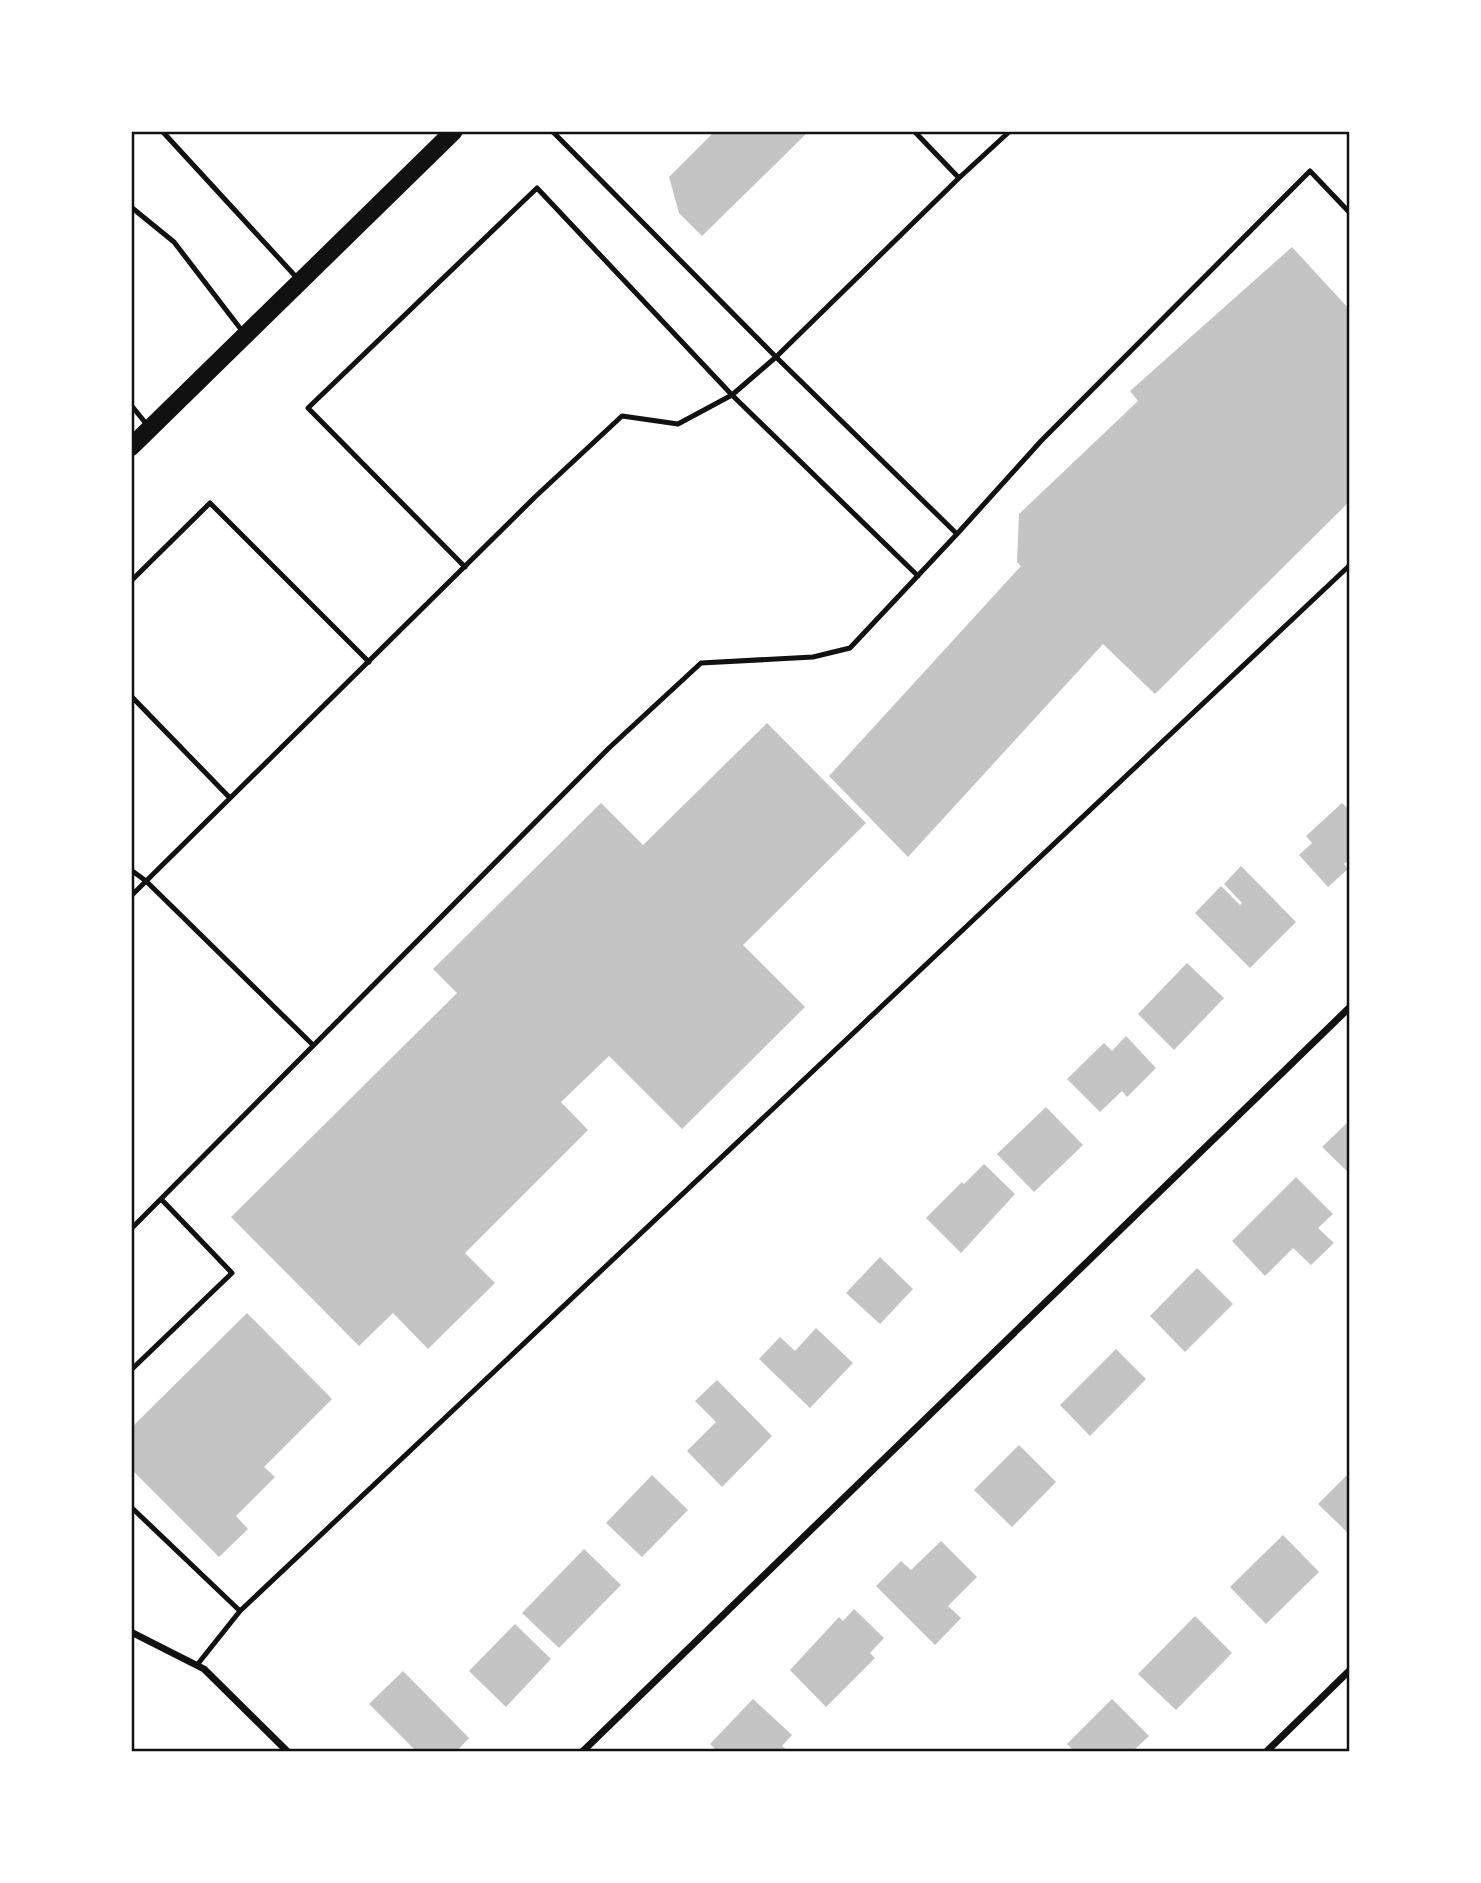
<svg xmlns="http://www.w3.org/2000/svg" width="1481" height="1883" viewBox="0 0 1481 1883" font-family="'IBM Plex Sans',sans-serif">
	<rect width="100%" height="100%" fill="#fff"/>
	<path fill="#c4c4c4" d="M715,131H803L806,134L702,236L679,213L669,177Z
		M1292,247L1350,310V501L1155,694L1103,644L908,857L829,776L1021,566L1017,562L1019,514L1138,401L1130,391Z
		M767,723L866,823L743,945L805,1007L682,1129L609,1056L561,1102L588,1130L465,1253L495,1283L428,1349L393,1313L359,1346L231,1217L457,993L433,969L601,803L643,845Z
		M1342,803L1350,811V859L1344,864L1348,869L1328,887L1299,855L1312,843L1306,836Z
		M1241,866L1296,922L1250,968L1195,913L1221,886L1240,905L1242,903L1224,884Z
		M1187,963L1224,998L1174,1050L1138,1014Z
		M1126,1036L1156,1068L1127,1097L1122,1091L1100,1112L1067,1079L1104,1043L1112,1051Z
		M1046,1107L1083,1145L1034,1192L997,1154Z
		M1350,1120V1174L1322,1147Z
		M984,1164L1015,1194L961,1253L926,1218L962,1182L964,1184Z
		M1296,1177L1333,1214L1318,1228L1334,1243L1311,1265L1293,1248L1265,1276L1232,1241Z
		M880,1257L913,1289L880,1324L846,1293Z
		M1197,1268L1233,1304L1185,1352L1150,1316Z
		M247,1313L332,1399L264,1467L275,1477L236,1516L248,1529L219,1557L131,1469V1428Z
		M816,1328L853,1363L810,1408L759,1359L780,1337L795,1351Z
		M1116,1349L1146,1379L1090,1436L1060,1405Z
		M717,1380L772,1436L722,1487L687,1451L716,1422L695,1401Z
		M1019,1445L1056,1482L1012,1527L974,1490Z
		M1350,1472V1535L1318,1504Z
		M652,1475L688,1510L642,1557L606,1523Z
		M1283,1535L1319,1572L1266,1624L1230,1587Z
		M941,1541L977,1577L948,1606L961,1618L935,1645L876,1586L901,1561L911,1570Z
		M584,1549L621,1585L559,1648L522,1613Z
		M854,1609L884,1638L870,1653L875,1658L826,1707L790,1670L839,1617L843,1621Z
		M1195,1616L1232,1653L1176,1710L1138,1674Z
		M515,1624L551,1659L506,1707L469,1671Z
		M403,1671L469,1738L456,1752H417L369,1704Z
		M753,1699L792,1735L782,1746L789,1752H718L710,1744Z
		M1112,1699L1149,1736L1132,1752H1075L1067,1744Z"/>
	<g fill="none" stroke-linecap="round" stroke-linejoin="round">
		<path stroke="#111" stroke-width="5" d="M162,131L298,279
			M552,131L776,357L959,178L1010,131
			M914,131L959,178
			M131,207L174,242L243,332
			M131,405L148,426
			M957,534L1041,441L1310,171L1350,213
			M465,567L308,408L537,188L732,395L918,576
			M131,581L210,503L369,662
			M131,696L230,798
			M131,870L146,881L313,1045
			M131,896L535,497L622,416L678,424L732,395L776,357L957,534L850,648L813,657L701,663L609,748L131,1229
			M131,1370L232,1273L161,1199
			M131,1507L240,1611L197,1665
			M240,1611L1350,565"/>
		<path stroke="#111" stroke-width="7" d="M131,1632L204,1669L288,1752
			M582,1752L1350,1007
			M1266,1752L1350,1670"/>
		<path stroke="#111" stroke-width="18" d="M131,447L454,131"/>
	</g>
	<rect width="1481" height="1883" fill="none" stroke="#ffffff" stroke-width="266"/>
	<rect x="133" y="133" width="1215" height="1617" fill="none" stroke="#111" stroke-width="2.5"/>
</svg>
